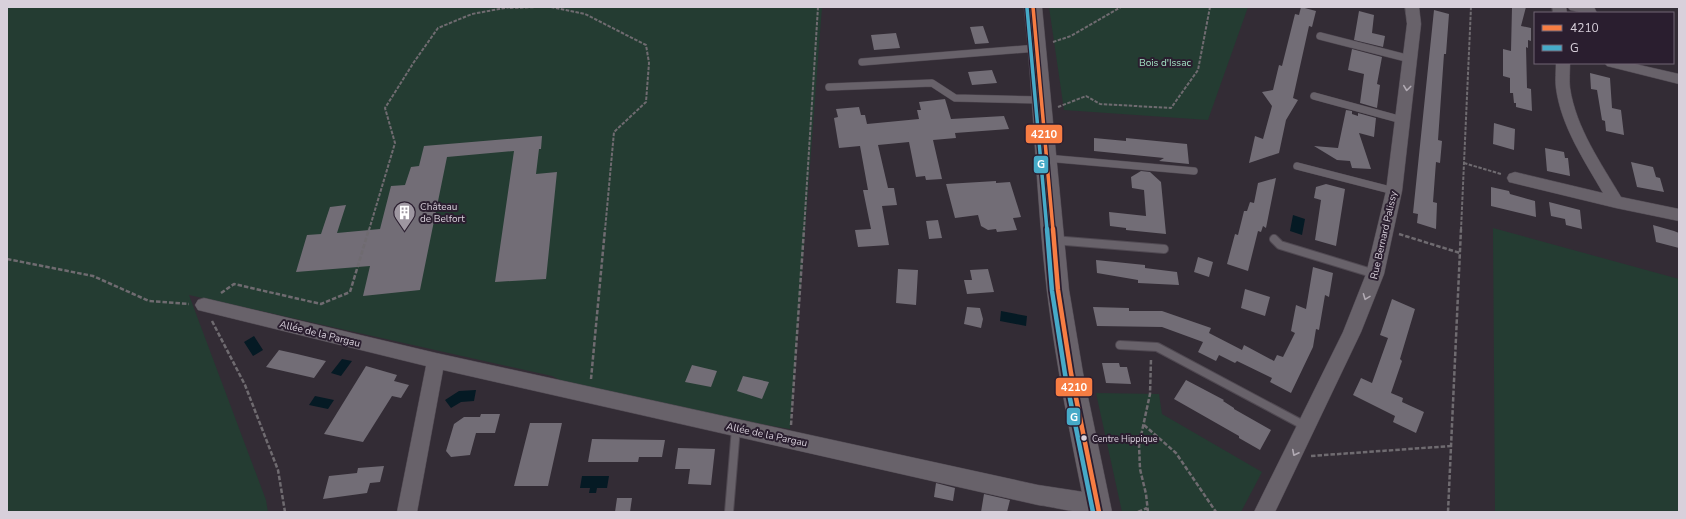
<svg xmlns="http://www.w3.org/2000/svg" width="1686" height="519" viewBox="0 0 1686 519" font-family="'Nunito Sans',sans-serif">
	<rect width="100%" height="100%" fill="#332c35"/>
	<path fill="#243c32" d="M7,7H822L790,429L589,395L552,376L189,295L266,500L268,512H7Z
		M1049,7H1248L1208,120L1064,110Z
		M1493,228L1679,279V512H1495Z
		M1096,393L1159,394L1162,414L1262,472L1241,512H1122Z"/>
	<path fill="#051a24" d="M1293,215L1305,219L1302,235L1290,231Z
		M1001,311L1027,316L1026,326L1000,321Z
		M254,336L263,350L253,356L244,342Z
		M342,359L352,361L341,376L331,373Z
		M476,390L474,401L461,402L451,408L445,400L459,391Z
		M315,396L334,400L328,409L309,405Z
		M582,476H609L607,488H597L596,493H589L590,488H580Z"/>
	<path fill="#726d76" d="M1301,7L1316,11L1312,27L1309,26L1293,98L1298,100L1286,120L1279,153L1249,163L1255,136L1263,139L1272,106L1262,92L1273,90L1279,65L1282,66L1295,14L1299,15Z
		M1512,7H1526L1521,26L1531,28V41L1528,40V48L1526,47L1527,88L1531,89L1532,111L1516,107V103H1514L1513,93H1510V78L1503,76V49L1511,51Z
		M1434,10L1449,14L1446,54H1444L1438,140L1442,141L1440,163L1436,162L1433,202L1437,203L1436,229L1417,223L1418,214L1413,213Z
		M1359,11L1374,15L1372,33L1385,36L1383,47L1354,40Z
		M983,26L989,43L975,44L970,27Z
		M896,33L900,48L874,50L871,35Z
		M1352,49L1382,57L1377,84L1380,85L1377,108L1360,103L1364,74L1348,70Z
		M992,70L997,83L972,85L968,72Z
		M1590,73L1610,78L1612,108L1621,110L1624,135L1606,131L1605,121L1602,120L1597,90L1591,89Z
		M945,99L951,119L1004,116L1009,129L955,133L956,138L933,140L942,179L926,180L925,176L916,177L909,142L878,145L888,188H894L897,205L882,206L889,245L858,247L855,230L871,229L863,190H868L860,146L839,148L834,118L838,117L836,109L859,107L861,115H865L867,124L919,119L917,110H921L919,102Z
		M1346,110L1352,111V114L1358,116V113L1376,118L1374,137L1359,133L1371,169L1352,168L1350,161L1337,160L1314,146L1338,148Z
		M1494,123L1515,129L1514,150L1493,144Z
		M542,136L541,149H539L536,174L557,172L546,279L495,282L514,151L447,157L420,290L363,296L370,266L296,272L307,235L321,234L330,207L346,205L337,233L380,229L391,186L405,185L411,167L419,166L424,146Z
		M1094,138L1126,141V138L1187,144L1189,164L1159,161L1164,158L1094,151Z
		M1545,148L1564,152L1565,158H1568L1570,176L1547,171Z
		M1631,162L1653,167L1656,177L1660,178L1664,192L1637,187Z
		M1141,171L1150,172L1161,182L1166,234L1126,230V228L1110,226L1109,212L1146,216L1144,190L1132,188L1131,177Z
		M1276,178L1266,228L1263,226L1261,232L1258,231L1248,271L1227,264L1235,234L1238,235L1244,211H1247L1250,202L1254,203L1258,183Z
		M996,181V183L1010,182L1021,217L1013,218L1017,230L997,232L996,229L988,230L981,226L978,215L955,218L946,184Z
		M1326,184L1345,189L1336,246L1315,240L1321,200L1314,198L1316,187Z
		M1491,187L1509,191L1510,194L1535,201L1536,217L1491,206Z
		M1549,202L1580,210L1582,229L1566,225L1565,219L1551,216Z
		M938,220L942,238L929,239L926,221Z
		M1653,225L1674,231L1679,233V248L1656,242Z
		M1198,257L1213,262L1209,277L1194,272Z
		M1096,260L1145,265V268L1177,272L1179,285L1138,283V280L1097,273Z
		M1313,267L1333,273L1329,297L1325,295L1319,330L1316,329L1313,347L1291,393L1270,382L1272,378L1237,361L1235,363L1219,355L1216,361L1198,352L1203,342L1162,327L1097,326L1093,307L1129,308V311H1162L1211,328L1209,333L1242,350L1244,345L1274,361L1277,355L1283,357L1295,333L1291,331L1296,305L1306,309Z
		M898,269L918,270L916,305L896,303Z
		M988,269L994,292L967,294L964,280H972L970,270Z
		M1245,289L1270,297L1265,316L1241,308Z
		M1392,299L1415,309L1400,359L1402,361L1391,393L1403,398L1402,402L1424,412L1416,433L1393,422L1395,416L1353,395L1361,378L1372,383L1388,338L1380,335Z
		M967,307L980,308L983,319L981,328L964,324Z
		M279,350L297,354L326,361L314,378L266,367Z
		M1102,363H1119L1120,367H1127L1131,384L1106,383Z
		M692,365L717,371L711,387L685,382Z
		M366,366L397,375L394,381L409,385L401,398L392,396L363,442L324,434Z
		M743,376L769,382L762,399L737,391Z
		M1186,380L1224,400L1223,401L1234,408V409L1271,430L1260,450L1239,438V436L1174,399Z
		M481,414H500L495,433H476L470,455L451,457L446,451L454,424L464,417H480Z
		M530,423H562L548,486H514Z
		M592,439L665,440L662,457H639L638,462H588Z
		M678,448L715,449L711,485L688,484L690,469H675Z
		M384,466L380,482L370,483L367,493L323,499L329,476L357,473L358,468Z
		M936,483L955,488L953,501L934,497Z
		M984,494L1010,500L1007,512H981Z
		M617,498H632L630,512H615Z"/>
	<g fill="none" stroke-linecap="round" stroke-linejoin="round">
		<defs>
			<path id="lane-far1" d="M1320,36L1410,59
				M862,62L1037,48
				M829,87L932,83L955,98L1041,100
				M1314,96L1402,120
				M1046,158L1194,171
				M1297,166L1394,191"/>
			<path id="lane" d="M1274,239L1280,245L1375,274
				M1053,240L1164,249
				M1120,345L1157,347L1307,427
				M729,512L736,428"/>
			<path id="street" d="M1405,7H1419L1421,24L1402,191L1384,274L1361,332L1275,512H1254L1343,332L1366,274L1386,191L1407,24Z
				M1552,7H1566L1567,13H1553Z
				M1568,7H1594L1597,13H1583L1570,10Z
				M1556,63H1570C1570,71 1569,80 1570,88C1576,128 1601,163 1621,197L1679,209V221L1616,208L1509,182L1507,178L1509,174L1515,172L1603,193C1584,160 1561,126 1556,88C1555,80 1556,71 1556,63Z
				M1605,63H1631L1679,74V84L1607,66Z
				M204,298L436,353L1038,485L1097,494L1104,497L1107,504L1104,511C1089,517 1055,507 1038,505L443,370L417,512H397L426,366L198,310L195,305L198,300Z"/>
			<path id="secondary" d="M1024,7H1042L1069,290L1083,373L1112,512H1086C1071,439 1056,365 1047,291C1036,197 1034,102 1024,7Z"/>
		</defs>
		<use href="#lane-far1" stroke="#504952" stroke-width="8"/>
		<use href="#lane" stroke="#504952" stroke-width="10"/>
		<use href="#street" stroke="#504952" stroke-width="1"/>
		<use href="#secondary" stroke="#504952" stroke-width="1"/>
		<path stroke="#6f6b70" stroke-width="2" stroke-dasharray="3.5 1.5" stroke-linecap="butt" d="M551,7L585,14L646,45L649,63L646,102L614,132L605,230
			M510,8L538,7
			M1053,42L1071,36L1121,7
			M1058,107L1086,96L1100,104L1171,108L1198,70L1210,7
			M1464,163L1501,174
			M369,230L395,143L385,108L414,62L438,28L472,14L510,7
			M804,230L818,7
			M1461,230L1471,7"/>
		<path stroke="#6f6b70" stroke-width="2.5" stroke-dasharray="4.5 2" stroke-linecap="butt" d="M1399,234L1460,253
			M7,259L93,276L149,301L189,304
			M221,293L234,284L321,304L350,292L369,229
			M212,321L245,385L278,470L285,512
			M591,379L605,229
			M791,425L804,229
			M1144,425L1176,453L1216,512
			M1311,456L1451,446
			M1138,512L1147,508
			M1148,512L1146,494L1140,469L1139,445L1150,394L1151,359
			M1448,512L1461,229"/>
		<use href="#lane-far1" stroke="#68626a" stroke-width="7"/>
		<use href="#lane" stroke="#68626a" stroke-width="8"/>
		<use href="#street" fill="#68626a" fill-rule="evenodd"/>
		<use href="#secondary" fill="#68626a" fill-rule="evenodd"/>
		<defs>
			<path id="bus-1-far1" d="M1033,7L1053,230"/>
			<path id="bus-1" d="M1053,229L1058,290L1071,373L1099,512"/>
			<path id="bus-2-far1" d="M1027,8L1047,230"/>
			<path id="bus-2" d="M1047,229L1052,291L1065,374L1093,512"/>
		</defs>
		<use href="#bus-1-far1" stroke="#2a1e2f" stroke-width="6"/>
		<use href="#bus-1" stroke="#2a1e2f" stroke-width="8"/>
		<use href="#bus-2-far1" stroke="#2a1e2f" stroke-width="6"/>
		<use href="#bus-2" stroke="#2a1e2f" stroke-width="8"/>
		<use href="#bus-1-far1" stroke="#f77d43" stroke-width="3.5"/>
		<use href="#bus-1" stroke="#f77d43" stroke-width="4.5"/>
		<use href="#bus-2-far1" stroke="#46aac8" stroke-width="3.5"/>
		<use href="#bus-2" stroke="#46aac8" stroke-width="4.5"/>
	</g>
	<defs><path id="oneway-chevron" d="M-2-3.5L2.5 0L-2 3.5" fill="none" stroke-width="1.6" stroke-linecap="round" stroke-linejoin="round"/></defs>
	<g stroke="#b1aab3">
		<use href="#oneway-chevron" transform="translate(1407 88) rotate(97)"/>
		<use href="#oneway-chevron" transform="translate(1366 297) rotate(111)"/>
		<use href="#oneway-chevron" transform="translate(1295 453) rotate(117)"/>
	</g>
	<defs>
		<symbol id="building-pin" viewBox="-11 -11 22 30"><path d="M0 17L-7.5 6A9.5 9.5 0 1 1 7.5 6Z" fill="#9e97a1" stroke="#2a1e2f"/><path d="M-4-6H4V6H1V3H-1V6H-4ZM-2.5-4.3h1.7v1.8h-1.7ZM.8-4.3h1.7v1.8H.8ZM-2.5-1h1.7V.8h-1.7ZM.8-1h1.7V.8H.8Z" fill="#fff"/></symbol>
	</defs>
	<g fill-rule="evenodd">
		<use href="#building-pin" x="392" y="200" width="25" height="34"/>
	</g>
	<circle fill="#d8d0db" stroke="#2a1e2f" stroke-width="1.5" cx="1084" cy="438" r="3.5"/>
	<g text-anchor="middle" stroke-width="4" stroke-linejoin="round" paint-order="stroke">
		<g font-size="9" fill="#d8d0db" stroke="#2a1e2f" text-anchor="start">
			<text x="1092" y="442">Centre Hippique</text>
		</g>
		<g font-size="10" fill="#a2e2c4" stroke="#2a1e2f">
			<text x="1165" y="66">Bois d'Issac</text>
		</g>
		<g font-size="10" fill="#d8d0db" stroke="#2a1e2f" text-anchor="start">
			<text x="420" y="210">Château<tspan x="420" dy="12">de Belfort</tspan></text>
		</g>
		<g font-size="10" fill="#d8d0db" stroke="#2a1e2f">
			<text transform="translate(1383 235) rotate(-77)" y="4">Rue Bernard Palissy</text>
			<text transform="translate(320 333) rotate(14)" y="4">Allée de la Pargau</text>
			<text transform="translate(767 434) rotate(12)" y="4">Allée de la Pargau</text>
		</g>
	</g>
	<g stroke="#2a1e2f" stroke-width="1.5">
		<rect x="1025" y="124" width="38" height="20" rx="4" fill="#f77d43"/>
		<rect x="1033" y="155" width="16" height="19" rx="4" fill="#46aac8"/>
		<rect x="1055" y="377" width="38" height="20" rx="4" fill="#f77d43"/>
		<rect x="1066" y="407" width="15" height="19" rx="4" fill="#46aac8"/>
	</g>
	<g font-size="11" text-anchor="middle" font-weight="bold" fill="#fff">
		<text x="1044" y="138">4210</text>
		<text x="1041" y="168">G</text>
		<text x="1074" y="391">4210</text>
		<text x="1074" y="421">G</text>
	</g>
	<rect width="1686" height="519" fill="none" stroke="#d8d0db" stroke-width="16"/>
	<rect x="1534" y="12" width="140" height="52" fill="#2a1e2f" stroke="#706574"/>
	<rect x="1542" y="25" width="20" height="6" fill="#f77d43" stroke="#706574"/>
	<text x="1570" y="32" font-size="12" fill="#d8d0db">4210</text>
	<rect x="1542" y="45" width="20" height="6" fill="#46aac8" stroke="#706574"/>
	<text x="1570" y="52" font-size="12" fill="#d8d0db">G</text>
</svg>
